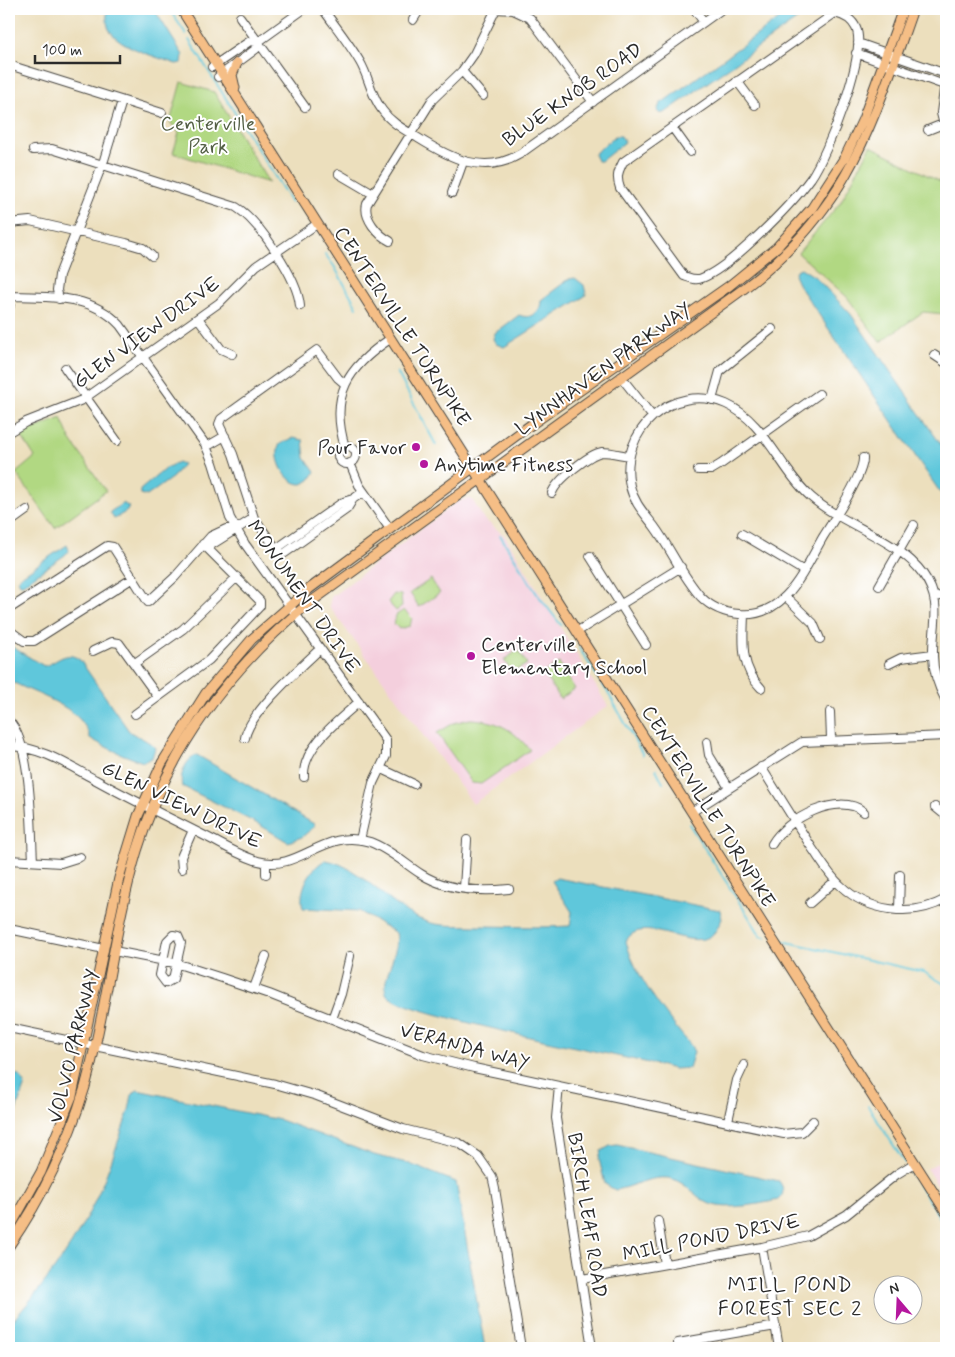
<svg xmlns="http://www.w3.org/2000/svg" width="955" height="1357" viewBox="0 0 955 1357" font-family="Mynerve,sans-serif">
	<rect width="100%" height="100%" fill="#fff"/>
	<filter id="ink" filterUnits="userSpaceOnUse"><feTurbulence type="fractalNoise" baseFrequency=".02" numOctaves="2"/><feDisplacementMap in="SourceGraphic" scale="10" xChannelSelector="R" yChannelSelector="G"/><feConvolveMatrix kernelMatrix="1 2 1 2 8 2 1 2 1" color-interpolation-filters="sRGB"/></filter>
	<filter id="wash" filterUnits="userSpaceOnUse"><feTurbulence type="fractalNoise" baseFrequency=".0096" numOctaves="4" result="noise"/><feDisplacementMap in="SourceGraphic" scale="20" xChannelSelector="R" yChannelSelector="G"/><feGaussianBlur stdDeviation="1.12" result="paint"/><feColorMatrix in="noise" values="0 0 0 0 0 0 0 0 0 0 0 0 0 0 0 0 0 1.4 0 .05"/><feComposite in="paint" operator="in"/></filter>
	<g filter="url(#wash)">
		<rect width="100%" height="100%" fill="#ecdfbd"/>
		<path fill="#f4cfdd" d="M469,499L473,501L484,519L505,536L608,706L473,804L329,606L331,597L458,501Z
			M946,1157V1200L927,1169Z"/>
		<path fill="#b1d882" stroke="#6e8256" d="M181,82L214,92L269,183L173,153L179,133L170,122Z
			M871,146L946,185L945,314L923,312L880,342L847,297L798,253L840,203Z
			M61,418L70,439L106,491L55,528L16,473L35,457L20,434Z
			M431,579L440,593L419,607L410,593Z
			M394,594L401,595L402,607L396,611L388,602Z
			M404,610L412,618L410,626L399,629L394,624L396,615Z
			M518,650L527,664L512,673L504,660Z
			M559,663L575,689L560,699L543,673Z
			M470,719C497,720 513,729 530,750L481,784L472,783L437,733L454,723Z"/>
		<path fill="#5fc7db" stroke="#457983" d="M107,9H154L183,55L182,63L176,64C157,57 118,47 109,29C106,23 107,15 107,9Z
			M793,9H812L666,112L660,114L657,111L660,104Z
			M615,136H621L625,142L601,161H597L594,154Z
			M801,268L815,277L850,313L946,452V501L798,284L794,275L796,270Z
			M575,278L584,285L586,294L585,296L504,347L496,344L493,339L495,333L519,315C531,320 541,313 541,300L569,279Z
			M293,438L303,440L305,458L315,472L310,480L302,484C286,485 272,457 280,444Z
			M178,462L183,464L173,477L147,496L140,494V490L166,468Z
			M123,503L129,507L127,511L114,519L110,512Z
			M67,545L69,550L65,555L23,584H20L18,580L21,576Z
			M9,645L44,666C58,662 66,649 80,660L129,731C137,737 149,740 155,748L152,758L143,762C125,756 106,748 90,738C82,705 34,695 9,680Z
			M197,755L314,824V827L302,837L288,842L258,824L182,786C179,775 186,759 197,755Z
			M326,860C362,866 391,910 425,921C440,927 459,925 475,926C506,926 538,928 570,926L572,912L552,881L557,878L720,910L722,919C719,925 716,932 711,936C688,951 641,913 626,941C634,973 658,1004 678,1030C684,1038 690,1042 694,1052L689,1068L674,1069C635,1058 400,1014 387,995C379,982 401,951 396,933L359,911L303,908C298,891 310,867 326,860Z
			M9,1072L20,1076L25,1084L9,1132Z
			M137,1090L280,1120L374,1155L407,1163L456,1182L485,1348H9V1325C40,1290 68,1254 89,1213C106,1181 117,1144 129,1110L132,1095Z
			M617,1145L779,1181C784,1188 785,1194 778,1200C760,1204 722,1212 706,1202C692,1194 685,1181 668,1178C650,1176 632,1187 615,1190L605,1184L599,1159L601,1151L610,1146Z"/>
		<g fill="none" stroke-linecap="round" stroke-linejoin="round">
			<path stroke="#5fc7db" stroke-width="2" d="M169,9L186,34
				M189,40L291,202
				M325,254L334,266L357,307
				M397,372L436,445
				M500,535L537,594L561,625
				M579,648L607,691L643,755
				M656,769L663,783
				M689,824L761,936L765,937
				M778,940L924,972L946,985
				M868,1106L905,1163
				M910,1171L946,1227"/>
		</g>
	</g>
	<g filter="url(#ink)">
		<g fill="none" stroke-linecap="round" stroke-linejoin="round">
			<defs>
				<path id="minor" d="M323,9C335,26 349,43 360,62C369,77 371,96 382,110C391,123 405,130 418,138C450,158 484,176 520,154L722,9
					M496,9L513,10L530,18L593,102
					M694,9L704,22
					M835,13C844,15 852,19 856,28C868,54 827,155 811,178C792,204 731,267 702,278C696,281 690,278 684,276L620,188C616,177 618,172 623,162Z
					M240,17L305,107
					M413,20L420,9
					M858,43L946,74
					M856,53L944,85
					M9,65L162,113
					M212,67L250,41L258,42L304,9
					M462,71L483,96
					M218,77L256,49L258,42
					M737,81L755,105
					M945,82L941,113L946,133
					M672,127L690,152
					M928,130L943,124
					M33,150L52,149L236,207C259,221 298,279 300,306
					M339,174L373,194
					M452,193L463,162
					M9,223L30,221L126,243L143,248L152,256
					M390,241C378,235 363,218 367,204L432,100L462,71L474,54L496,9
					M9,296C49,297 91,294 120,325L205,444L213,463L230,518L245,544L386,740V756L373,783L360,840
					M59,299L57,290L59,275L104,160L122,101
					M9,309L11,296
					M198,318L221,349L232,354
					M934,355L946,363
					M65,368L117,441
					M621,377L652,416
					M345,384L338,378L317,350L221,419L219,424L233,454L254,518L280,554L285,553L347,509L353,499
					M712,400L720,371L772,329
					M9,432L26,422L82,400L219,303L256,266L317,224
					M338 455a9 9 0 1 1 18 0a9 9 0 1 1-18 0Z
					M206,447L225,436
					M345,447C329,395 348,367 390,339
					M863,458C864,474 833,521 823,537C804,570 785,619 739,614C725,613 711,607 701,597C682,576 671,549 654,526C644,513 634,503 630,486C618,432 672,381 726,404C765,421 780,470 811,497C844,526 898,539 923,574C944,603 932,625 933,656C933,672 938,686 946,701
					M350,463L359,485L390,529
					M698,470H711L721,464L819,394
					M552,493C556,481 589,454 602,452C611,452 621,455 629,456
					M9,523L27,510
					M742,534L804,571
					M203,544L211,545L254,518
					M276,549L343,502L353,499L363,492
					M590,556L646,645
					M879,586L914,525
					M786,597L813,623L820,639
					M934,598L946,594
					M9,609L107,546L113,547L148,602L175,577L211,536L226,529L235,528
					M744,615C743,642 740,667 761,688
					M9,630L24,641H34L133,578
					M578,631L681,567
					M93,651L112,642L119,643L158,697
					M135,663L183,629L237,577
					M889,664L901,658L933,654
					M830,712L831,739
					M135,714L209,660L260,606V601L203,544
					M9,721C32,744 31,827 33,861
					M245,738C249,713 301,667 320,649
					M707,742L709,755L729,788
					M9,746C41,747 68,765 96,780C132,800 170,818 207,837C223,845 241,856 258,861C300,873 323,827 370,842C389,849 404,863 421,874C446,890 480,892 509,889
					M761,767C778,794 795,822 812,848C821,861 829,875 840,885C868,912 912,918 946,899
					M380,768L414,784
					M304,777C302,747 339,720 359,702
					M935,807L946,816
					M693,811L802,742L946,736
					M772,844C786,819 839,791 864,812
					M9,860L61,863L80,857
					M182,869L181,857L193,830
					M266,874V863
					M464,888L467,840
					M810,903L835,881
					M899,910L900,875
					M9,929L104,949
					M173,935L178,936L181,943L173,979L166,983L160,975L167,941Z
					M114,951L175,963L222,978L269,994L423,1055L474,1068L784,1134L802,1132L813,1121
					M254,988L266,956
					M332,1019L341,994L350,956
					M9,1028L275,1084L317,1096L403,1129L459,1143L478,1156L492,1176L495,1189L521,1348
					M559,1086L556,1118L592,1348
					M728,1121L737,1080L744,1065
					M658,1221L665,1264
					M762,1247L779,1348
					M582,1279L762,1247L808,1236L846,1215L897,1174L915,1163
					M678,1343L776,1326"/>
				<path id="major" d="M181,9L946,1212
					M235,88L232,75L237,63
					M9,1229L41,1172L72,1096L119,878L138,816L162,763L206,693L252,639L309,589L532,424L729,286L777,247L812,208L845,157L863,119L903,9
					M9,1246C43,1197 68,1144 85,1087C107,1009 114,928 137,851C167,752 229,668 308,604L742,290C848,211 871,127 913,9"/>
			</defs>
			<use href="#minor" stroke="#484641" stroke-width="10"/>
			<use href="#major" stroke="#484641" stroke-width="11"/>
			<use href="#minor" stroke="#fff" stroke-width="8"/>
			<use href="#major" stroke="#f5be86" stroke-width="9"/>
		</g>
	</g>
	<g fill="#b5179e" stroke="#fff" stroke-width="2">
		<circle cx="416" cy="447" r="5"/>
		<circle cx="424" cy="464" r="5"/>
		<circle cx="471" cy="656" r="5"/>
	</g>
	<g text-anchor="middle" stroke-width="4" stroke-linejoin="round" paint-order="stroke">
		<g font-size="20" fill="#2b2b2b" stroke="#fff">
			<text transform="translate(572 94) rotate(-35)" y="7">BLUE KNOB ROAD</text>
			<text transform="translate(403 326) rotate(57)" y="7">CENTERVILLE TURNPIKE</text>
			<text transform="translate(146 332) rotate(-36)" y="7">GLEN VIEW DRIVE</text>
			<text transform="translate(603 368) rotate(-36)" y="7">LYNNHAVEN PARKWAY</text>
			<text transform="translate(304 596) rotate(55)" y="7">MONUMENT DRIVE</text>
			<text transform="translate(182 804) rotate(26)" y="7">GLEN VIEW DRIVE</text>
			<text transform="translate(709 806) rotate(58)" y="7">CENTERVILLE TURNPIKE</text>
			<text transform="translate(73 1046) rotate(-76)" y="7">VOLVO PARKWAY</text>
			<text transform="translate(465 1046) rotate(15)" y="7">VERANDA WAY</text>
			<text transform="translate(588 1215) rotate(81)" y="7">BIRCH LEAF ROAD</text>
			<text transform="translate(711 1237) rotate(-11)" y="7">MILL POND DRIVE</text>
		</g>
		<g font-size="20" fill="#535f45" stroke="#fff">
			<text x="208" y="130">Centerville<tspan x="208" dy="23">Park</tspan></text>
		</g>
		<g font-size="20" fill="#2b2b2b" stroke="#fff" text-anchor="start">
			<text x="406" y="454" text-anchor="end">Pour Favor</text>
			<text x="434" y="471">Anytime Fitness</text>
			<text x="481" y="651">Centerville<tspan x="481" dy="23">Elementary School</tspan></text>
		</g>
		<g font-size="21" letter-spacing="1" fill="#2b2b2b" stroke="#fff">
			<text x="790" y="1291">MILL POND<tspan x="790" dy="24">FOREST SEC 2</tspan></text>
		</g>
	</g>
	<rect width="955" height="1357" fill="none" stroke="#fff" stroke-width="30"/>
	<g transform="translate(898 1300) rotate(341)"><circle r="24" fill="#ffffff" stroke="#aaaaaa"/>
	<path d="M0-4L9 19L0 12L-9 19Z" fill="#b5179e"/>
	<text y="-8" font-size="14" font-weight="bold" text-anchor="middle" fill="#2b2b2b">N</text>
	</g>
	<path d="M35 55v8h85v-8" fill="none" stroke="#2b2b2b" stroke-width="2.5"/>
	<text x="42" y="55" font-size="15" fill="#2b2b2b" stroke="#ffffff" stroke-width="4" paint-order="stroke">100 m</text>
</svg>
